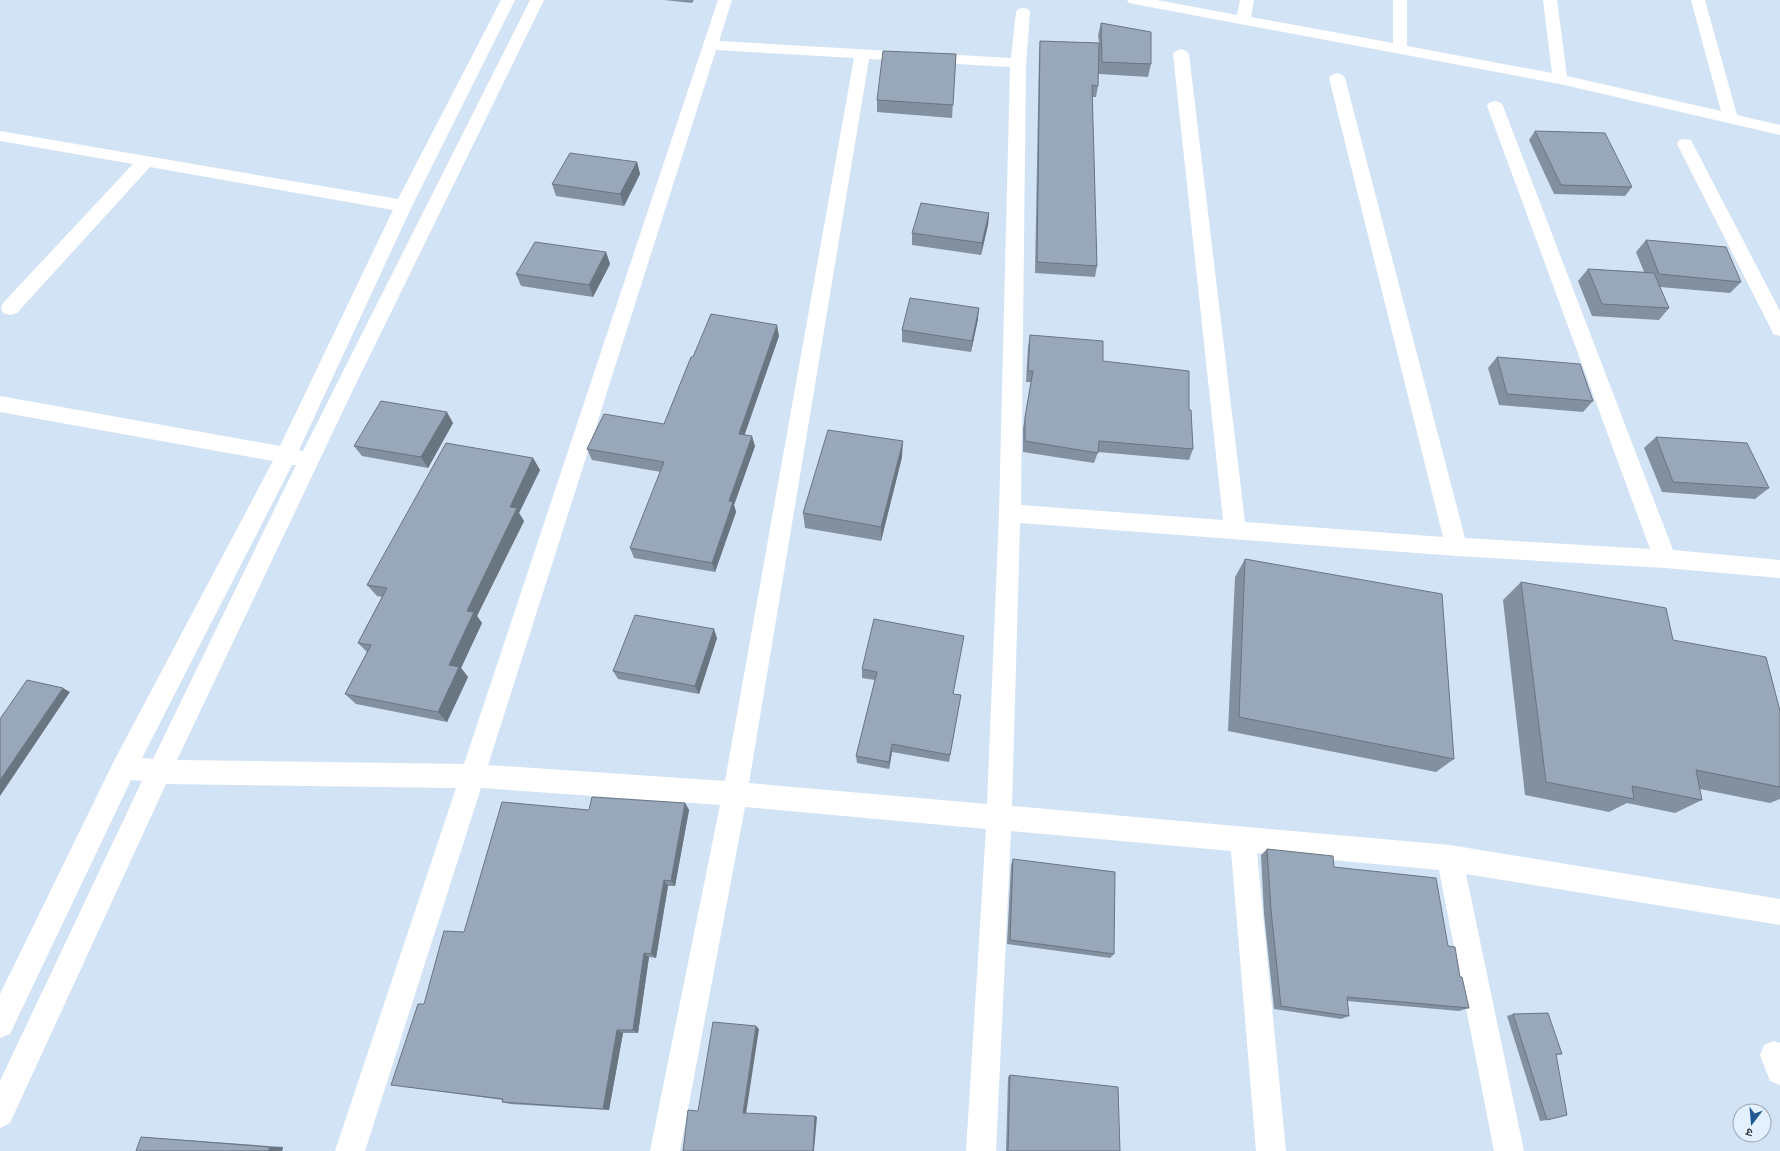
<svg xmlns="http://www.w3.org/2000/svg" width="1780" height="1151" viewBox="0 0 1780 1151" font-family="'Open Sans','Noto Sans Devanagari',sans-serif">
	<rect width="100%" height="100%" fill="#d3e3f6"/>
	<g fill="none" stroke-linecap="round" stroke-linejoin="round">
		<path fill="#fff" fill-rule="evenodd" d="M501,0H515L412,206L299,450L303,451L530,0H544L350,396L177,760L464,764L718,0H732L719,41L1011,58L1016,12L1018,9L1023,8L1028,9L1030,12L1026,66L1021,505L1223,520L1173,54L1176,51L1181,49L1186,51L1189,54L1245,522L1443,537L1329,78L1332,75L1337,73L1342,75L1345,78L1465,538L1650,549L1487,106L1489,103L1495,101L1501,103L1503,106L1673,550L1780,560V578L1665,568L1456,556L1020,523L1012,806L1450,845L1780,899V925L1466,874L1524,1151H1494L1439,870L1257,853L1286,1151H1256L1231,851L1011,831L996,1151H966L986,829L745,807L680,1151H650L720,805L481,788L365,1151H335L456,788L166,784L10,1123L0,1128V1081L142,781L131,780L10,1034L0,1038V994L115,759L273,461L0,412V396L280,446L393,210L150,167L17,313L10,315L3,313L1,308L3,303L133,164L0,141V131L398,199ZM716,50L854,58L725,781L488,765ZM869,59L1010,67L999,513L987,804L749,783ZM292,465H296L153,759L142,758Z
			M1127,0H1157L1237,15L1240,0H1254L1251,17L1393,43V0H1407V46L1552,73L1543,0H1557L1567,76L1721,111L1691,0H1705L1737,115L1780,125V135L1560,84L1134,4L1129,3Z
			M1685,139L1691,140L1693,144L1780,311V336L1773,334L1771,329L1677,144L1679,140Z
			M1774,1041L1780,1043V1085L1770,1081L1760,1055L1764,1045Z"/>
	</g>
	<path fill="#83909f" d="M664,0H694L692,3Z
		M1101,23L1151,64L1148,77L1099,74V48L1098,86L1096,97H1092L1097,266L1095,277L1035,273L1039,53L1040,41L1099,43L1098,35Z
		M956,54L952,118L877,112V100Z
		M1535,131L1632,187L1625,196L1554,194L1529,140Z
		M637,162L640,174L624,206L556,196L552,184Z
		M989,213L988,225L981,255L912,245V233Z
		M1646,240L1741,282L1730,293L1660,287L1669,308L1659,320L1592,316L1578,281L1588,269L1644,272L1636,252Z
		M606,252L610,264L593,297L521,286L516,274Z
		M978,319L971,352L902,342V330Z
		M1030,335L1103,361L1189,410L1193,449L1189,460L1098,452L1094,463L1023,452V428L1031,382H1026L1028,347Z
		M779,336L745,434L755,446L734,505L736,512L715,572L634,558L630,548L661,472L592,460L587,449L664,424L693,357Z
		M1497,357L1593,401L1583,412L1499,405L1488,368Z
		M453,423L428,468L362,456L354,446Z
		M1656,437L1769,488L1755,499L1662,492L1644,448Z
		M902,457L881,541L805,528L803,513Z
		M533,458L540,470L519,513L524,521L477,616L482,623L461,668L468,677L447,722L356,704L345,694L367,652L358,643L382,597L377,596L367,585Z
		M1245,559L1454,759L1436,772L1228,731L1235,577Z
		M1521,582L1673,640L1780,711V799L1770,803L1700,789L1702,800L1675,813L1627,803L1609,812L1525,795L1503,600Z
		M717,638L699,694L618,679L613,671Z
		M962,644L953,694L961,695L949,762L892,752L889,769L857,763L856,756L875,680L862,678V669Z
		M685,803L689,810L675,886H668L656,958L649,957L638,1033H623L609,1110L510,1104L502,1102L503,1100L391,1085L464,932L589,810Z
		M1267,849L1334,867L1448,946L1460,977L1469,1008L1459,1011L1347,1001L1349,1016L1341,1019L1274,1009L1264,914L1261,855Z
		M1013,859L1114,954L1110,958L1007,944L1011,865Z
		M1513,1014L1562,1054L1556,1055L1547,1120L1540,1121L1507,1016Z
		M1010,1075L1120,1151H1006L1008,1077Z
		M141,1137L157,1138L283,1147L282,1151H136Z"/>
	<path fill="#6a7582" d="M637,162L640,174L624,206L620,194Z
		M989,213L988,225L981,255L982,243Z
		M606,252L610,264L593,297L589,285Z
		M979,308L978,319L971,352L972,341Z
		M777,325L779,336L741,444L739,434Z
		M447,412L453,423L428,468L421,457Z
		M752,436L755,446L734,505L736,512L715,572L712,563L729,501Z
		M903,441L902,457L881,541V527Z
		M533,458L540,470L519,513L524,521L477,616L482,623L461,668L468,677L447,722L438,712L449,665L467,611L510,507Z
		M714,629L717,638L699,694L695,686Z
		M63,688L70,692L0,796V780Z
		M892,744V752L889,769V762Z
		M685,803L689,810L675,886L671,881Z
		M664,880L668,886L656,958L651,954Z
		M644,953L649,957L638,1033L633,1030Z
		M756,1026L759,1029L746,1114L743,1113Z
		M617,1030L623,1033L609,1110L603,1109Z
		M815,1116L817,1117L814,1151H813Z
		M270,1147H283L282,1151H268Z"/>
	<path fill="#98a7b9" stroke="#6a7582" d="M1101,23L1151,32V64L1102,62Z
		M1040,41L1099,43L1098,86L1092,85L1097,266L1037,262Z
		M883,51L956,54L953,105L877,100Z
		M1535,131L1605,133L1632,187L1561,185Z
		M570,153L637,162L620,194L552,184Z
		M921,203L989,213L982,243L912,233Z
		M1646,240L1726,247L1741,282L1659,274Z
		M535,242L606,252L589,285L516,274Z
		M1588,269L1654,273L1669,308L1602,304Z
		M910,298L979,308L972,341L902,330Z
		M711,314L777,325L739,434L752,436L729,501L733,502L712,563L630,548L664,462L587,449L604,414L664,424L691,357H693Z
		M1030,335L1103,341V361L1189,371V410H1191L1193,449L1099,441L1098,453L1025,441V417L1033,371H1028Z
		M1497,357L1580,364L1593,401L1507,394Z
		M381,401L447,412L421,457L354,446Z
		M828,430L903,441L881,527L803,513Z
		M1656,437L1747,443L1769,488L1673,482Z
		M446,443L533,458L510,507L517,508L467,611L474,612L449,665L459,667L438,712L345,694L371,645L358,643L387,588L367,585Z
		M1245,559L1442,594L1454,759L1239,717Z
		M1521,582L1666,608L1673,640L1766,657L1780,711V787L1696,770L1702,800L1632,786L1634,799L1546,782Z
		M635,615L714,629L695,686L613,671Z
		M874,619L964,636L953,694L961,695L950,755L892,744L889,762L856,756L877,672L862,669Z
		M27,680L63,688L0,780V719Z
		M592,797L685,803L671,881L664,880L651,954L644,953L633,1030H617L603,1109L502,1102L503,1099L391,1085L418,1004H424L444,931L464,932L502,802L589,810Z
		M1267,849L1333,856L1334,867L1436,878L1448,946L1455,947L1460,977H1462L1469,1008L1347,997L1349,1016L1281,1006L1271,910Z
		M1013,859L1115,872L1114,954L1010,940Z
		M1548,1013L1562,1054H1556L1567,1115L1547,1120L1513,1014Z
		M713,1022L756,1026L743,1113L815,1116L813,1151H683L688,1110L698,1111Z
		M1010,1075L1118,1087L1120,1151H1008Z
		M141,1137L270,1147L268,1151H136Z"/>
	<g transform="translate(1752 1123) rotate(196)"><circle r="19" fill="#e3f0ff" stroke="#9ba5b1"/>
	<path d="M0-3L7 15L0 10L-7 15Z" fill="#215a91"/>
	<text y="-6" font-size="11" font-weight="bold" text-anchor="middle" fill="#2e343b">उ</text>
	</g>
</svg>
